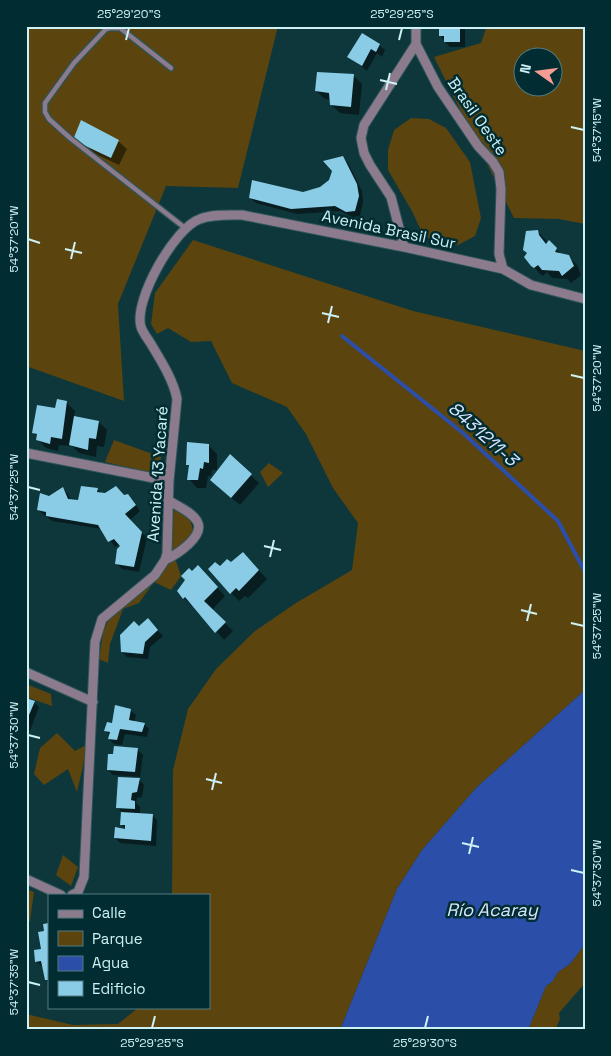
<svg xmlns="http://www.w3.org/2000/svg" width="611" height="1056" viewBox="0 0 611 1056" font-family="'Space Grotesk',sans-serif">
	<rect width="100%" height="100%" fill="#0e373c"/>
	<path fill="#5b440e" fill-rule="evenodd" d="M26,26H278L238,188L166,186L118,304L124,401L26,366Z
		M487,26H585V224L559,219L514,218L434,57L481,43ZM524,58H554V88H524Z
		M411,118L429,119L446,128L470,162L481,218L475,236L458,245H438L422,233L413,213L388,170V150L394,130Z
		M193,240L413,311L585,351V690L476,788L422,850L397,889L340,1030H26V1014L73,1025L118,1024L139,1007H209V895H172L173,770L188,709L216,669L255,631L296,603L352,570L358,523L333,488L306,434L287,407L232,383L211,341L191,342L168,328L157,334L151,324L155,293Z
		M114,440L161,457L160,475L105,462Z
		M269,463L283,473L268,487L260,472Z
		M185,503L195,536L175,558L181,576L171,590L154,582L139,603L123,609L110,644L108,663L99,659L103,633L108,620L140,594L165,568L174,511Z
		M26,684L51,694L52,706L26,697Z
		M57,733L75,751L88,744L77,792L68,769L44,785L34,774L40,748Z
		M63,855L78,867L71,886L56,875Z
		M26,889L34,892L30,921L26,922Z
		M585,944V983L559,1013L560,1019L555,1030H528L546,986L552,982L558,972L570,964Z"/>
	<path fill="#2b4ea8" d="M585,690V944L570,964L558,972L552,982L546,986L528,1030H340L397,889L422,850L476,788Z"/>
	<path fill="#0007" d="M445,26H465V47H450L445,42L440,35Z
		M379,45L385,50L382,57L377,53L367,71L349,57Z
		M354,76L362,84L359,115L340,113L331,105V100L325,99L316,91Z
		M75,140L118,141L127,149L119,165L83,148Z
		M342,157L348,163L362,191L363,202L360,216L352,217L341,211L297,214L256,203L250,198L303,194L320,188L330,181L333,171Z
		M538,232L546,240L547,245L549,242L562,255L568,256L577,265L581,275L571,283L567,279L552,278L547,272L543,276L540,274L532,265Z
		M58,401L67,403L75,411L74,417L99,422L107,430L104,447L97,446L96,457L79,453L70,444V446L59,445L58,451L46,448L38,440V437L33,432L56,410Z
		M209,446L217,454V470H212L211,476H208L206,488H197L189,479L190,467L187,464Z
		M230,456L259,483L240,505L219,488Z
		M63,489L68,494L71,501H79L97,489L102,494L124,497L128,495L133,501L140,511L130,520L147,538L139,572L122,569L117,564L122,546L120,544L115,547L102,529L52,521L38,510L49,497Z
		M251,562L267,579L248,598L245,596L239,601L231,593L220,568Z
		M198,567L225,596L212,610L233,631L224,640L194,605L192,606L184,598Z
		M148,620L163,636L150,647L148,659L127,657L122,652L139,628Z
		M26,699L34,702L39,707L30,731L26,729Z
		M130,710L136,715L134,722L144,724L149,729L147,737L125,734L122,745L114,744L109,739L110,736L106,731Z
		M138,750L143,755L140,777L113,775L108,770Z
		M139,779L144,785L142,797L137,798L136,803L140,807V814L152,815L157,820L156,846L120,843L115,838L128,831L121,824L123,813L117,807Z
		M49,924V983L46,980L44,969L36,961L42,951Z"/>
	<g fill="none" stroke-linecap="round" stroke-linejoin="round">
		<path stroke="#2b4ea8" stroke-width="4" d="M342,336L463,433L558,521L585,572"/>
	</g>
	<path fill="#8acce6" d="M439,26H460V42H444V36H439Z
		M362,33L380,44L376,52L371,49L362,66L347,57Z
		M317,72L354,74L351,107L330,105L329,93L315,91Z
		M81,120L119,140L111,158L73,140Z
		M343,156L357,184L359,196L355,211L346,212L335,206L291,209L249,198L252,180L303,192L320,187L329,180L332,171L323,161Z
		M538,230L539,235L546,244L549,240L557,248L555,252L569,255L574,266L562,276L559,271L542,270L538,265L534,268L531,266L524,257L527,253L523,250L526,231Z
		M57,399L67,401L62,439L51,437L50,444L36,440L37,434L32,433L37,405L55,408Z
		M74,416L99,421L96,439L89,438L88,450L69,445Z
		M187,442L209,444V463L204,462L203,469L200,468L198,480H187L189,465H186Z
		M230,454L252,474L231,498L210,480Z
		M81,486L98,488L97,492L105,493L116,486L124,495L128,494L136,505L125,514L142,532L134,567L115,564L117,549L120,546L114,539L108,542L98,525L46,516V512L37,510L40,493L49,496L63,487L68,499L78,500Z
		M243,552L259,570L239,591L236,588L230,594L208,569L215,562L220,566L227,559L231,562Z
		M198,565L218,587L204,601L226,622L215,633L185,597L183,599L177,591L185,580L181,576L189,568L192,571Z
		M148,618L158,630L145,642L143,654L121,652L120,635L134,621L139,626Z
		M26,698L35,701L26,722Z
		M115,705L131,709L129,720L145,723L142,732L120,729L117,740L108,739L110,732L104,731L107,722L112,723Z
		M114,746L138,748L135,772L107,770L108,754H113Z
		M118,777L140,778L137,792L132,793L131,800L135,801V809L116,808Z
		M121,812L153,814L151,841L114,838L115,827L125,829V825H120Z
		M49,923V980H45L41,961L35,962L34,950L41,949L38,932L44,931L43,924Z"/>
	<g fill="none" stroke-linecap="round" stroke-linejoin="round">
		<defs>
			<path id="lane" d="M171,68L120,28H110L106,29L74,63L45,103V112L49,119L70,138L185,228"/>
			<path id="street" d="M416,44L438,87L478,146L493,162L499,172L501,189L499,254L503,269
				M404,247L391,197L370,165L364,153L361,138L364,125L416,44V26
				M26,453L169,481
				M165,560C176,555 206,536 197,521C192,512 177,506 168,500
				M26,672L93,702
				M26,879L61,895
				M72,895L78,892L84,877L95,642L102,619L155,575L165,560L167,553L169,481L177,399C173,379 161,361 151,344C148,339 143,333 141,327C133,301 175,227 200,219C213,214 229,215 242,215L404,247L503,269L531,285L585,299"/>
		</defs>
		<use href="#lane" stroke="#2d555a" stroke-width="7"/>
		<use href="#street" stroke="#2d555a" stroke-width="11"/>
		<use href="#lane" stroke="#8c7b8d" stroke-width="4.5"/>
		<use href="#street" stroke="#8c7b8d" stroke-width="9"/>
	</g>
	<path fill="none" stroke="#cdf1f5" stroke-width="2" d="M126,40L129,28M399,40L402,28M380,80L397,84M386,90L390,73M571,127L584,130M28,239L40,243M65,249L82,253M71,259L75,242M322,313L339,317M328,323L332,306M571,375L584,378M28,487L40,490M264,546L281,550M270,557L274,540M521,610L537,614M527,621L531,604M571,623L584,626M28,735L40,738M206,779L222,783M212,790L216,773M462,843L479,847M469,854L473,837M571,870L584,873M28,982L40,985M152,1028L155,1016M425,1028L428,1016"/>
	<g text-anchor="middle" stroke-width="5" stroke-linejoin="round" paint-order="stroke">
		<g font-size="16" fill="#cdf1f5" stroke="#012d32">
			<text transform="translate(478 116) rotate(55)" y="6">Brasil Oeste</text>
			<text transform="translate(389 229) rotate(12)" y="6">Avenida Brasil Sur</text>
			<text transform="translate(157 474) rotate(-86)" y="6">Avenida 13 Yacaré</text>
		</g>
		<g font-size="18" font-style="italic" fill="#d9e5fd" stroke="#012d32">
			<text transform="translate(483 434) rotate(42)" y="6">8431211-3</text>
			<text x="492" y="916">Río Acaray</text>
		</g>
	</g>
	<rect width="611" height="1056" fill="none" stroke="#012d32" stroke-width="55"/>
	<rect x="48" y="894" width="162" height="115" fill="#012d32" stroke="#537b80"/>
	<rect x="58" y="910" width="25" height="8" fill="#8c7b8d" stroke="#537b80"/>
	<text x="92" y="918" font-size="15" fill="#cdf1f5">Calle</text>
	<rect x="58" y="931" width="25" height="15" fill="#5b440e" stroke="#537b80"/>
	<text x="92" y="944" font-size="15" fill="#cdf1f5">Parque</text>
	<rect x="58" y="956" width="25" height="15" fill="#2b4ea8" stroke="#537b80"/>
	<text x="92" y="968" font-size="15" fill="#cdf1f5">Agua</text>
	<rect x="58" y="981" width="25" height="15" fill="#8acce6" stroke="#537b80"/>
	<text x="92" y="994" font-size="15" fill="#cdf1f5">Edificio</text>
	<g transform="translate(538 72) rotate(284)"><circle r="24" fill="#012d32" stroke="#537b80"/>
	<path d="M0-4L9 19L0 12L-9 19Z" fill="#f59c94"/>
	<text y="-8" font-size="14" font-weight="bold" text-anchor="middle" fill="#cdf1f5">N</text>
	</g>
	<rect x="28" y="28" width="556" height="1000" fill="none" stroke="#cdf1f5" stroke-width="2"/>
	<g font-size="12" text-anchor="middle" fill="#cdf1f5">
		<text x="129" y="18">25°29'20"S</text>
		<text x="402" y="18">25°29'25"S</text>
		<text transform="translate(597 130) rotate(-90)" y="4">54°37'15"W</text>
		<text transform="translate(14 239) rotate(-90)" y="4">54°37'20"W</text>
		<text transform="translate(597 378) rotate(-90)" y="4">54°37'20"W</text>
		<text transform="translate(14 487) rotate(-90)" y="4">54°37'25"W</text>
		<text transform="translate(597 626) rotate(-90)" y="4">54°37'25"W</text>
		<text transform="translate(14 735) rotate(-90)" y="4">54°37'30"W</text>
		<text transform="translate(597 873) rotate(-90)" y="4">54°37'30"W</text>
		<text transform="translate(14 982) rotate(-90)" y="4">54°37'35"W</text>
		<text x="152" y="1047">25°29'25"S</text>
		<text x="425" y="1047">25°29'30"S</text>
	</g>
</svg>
